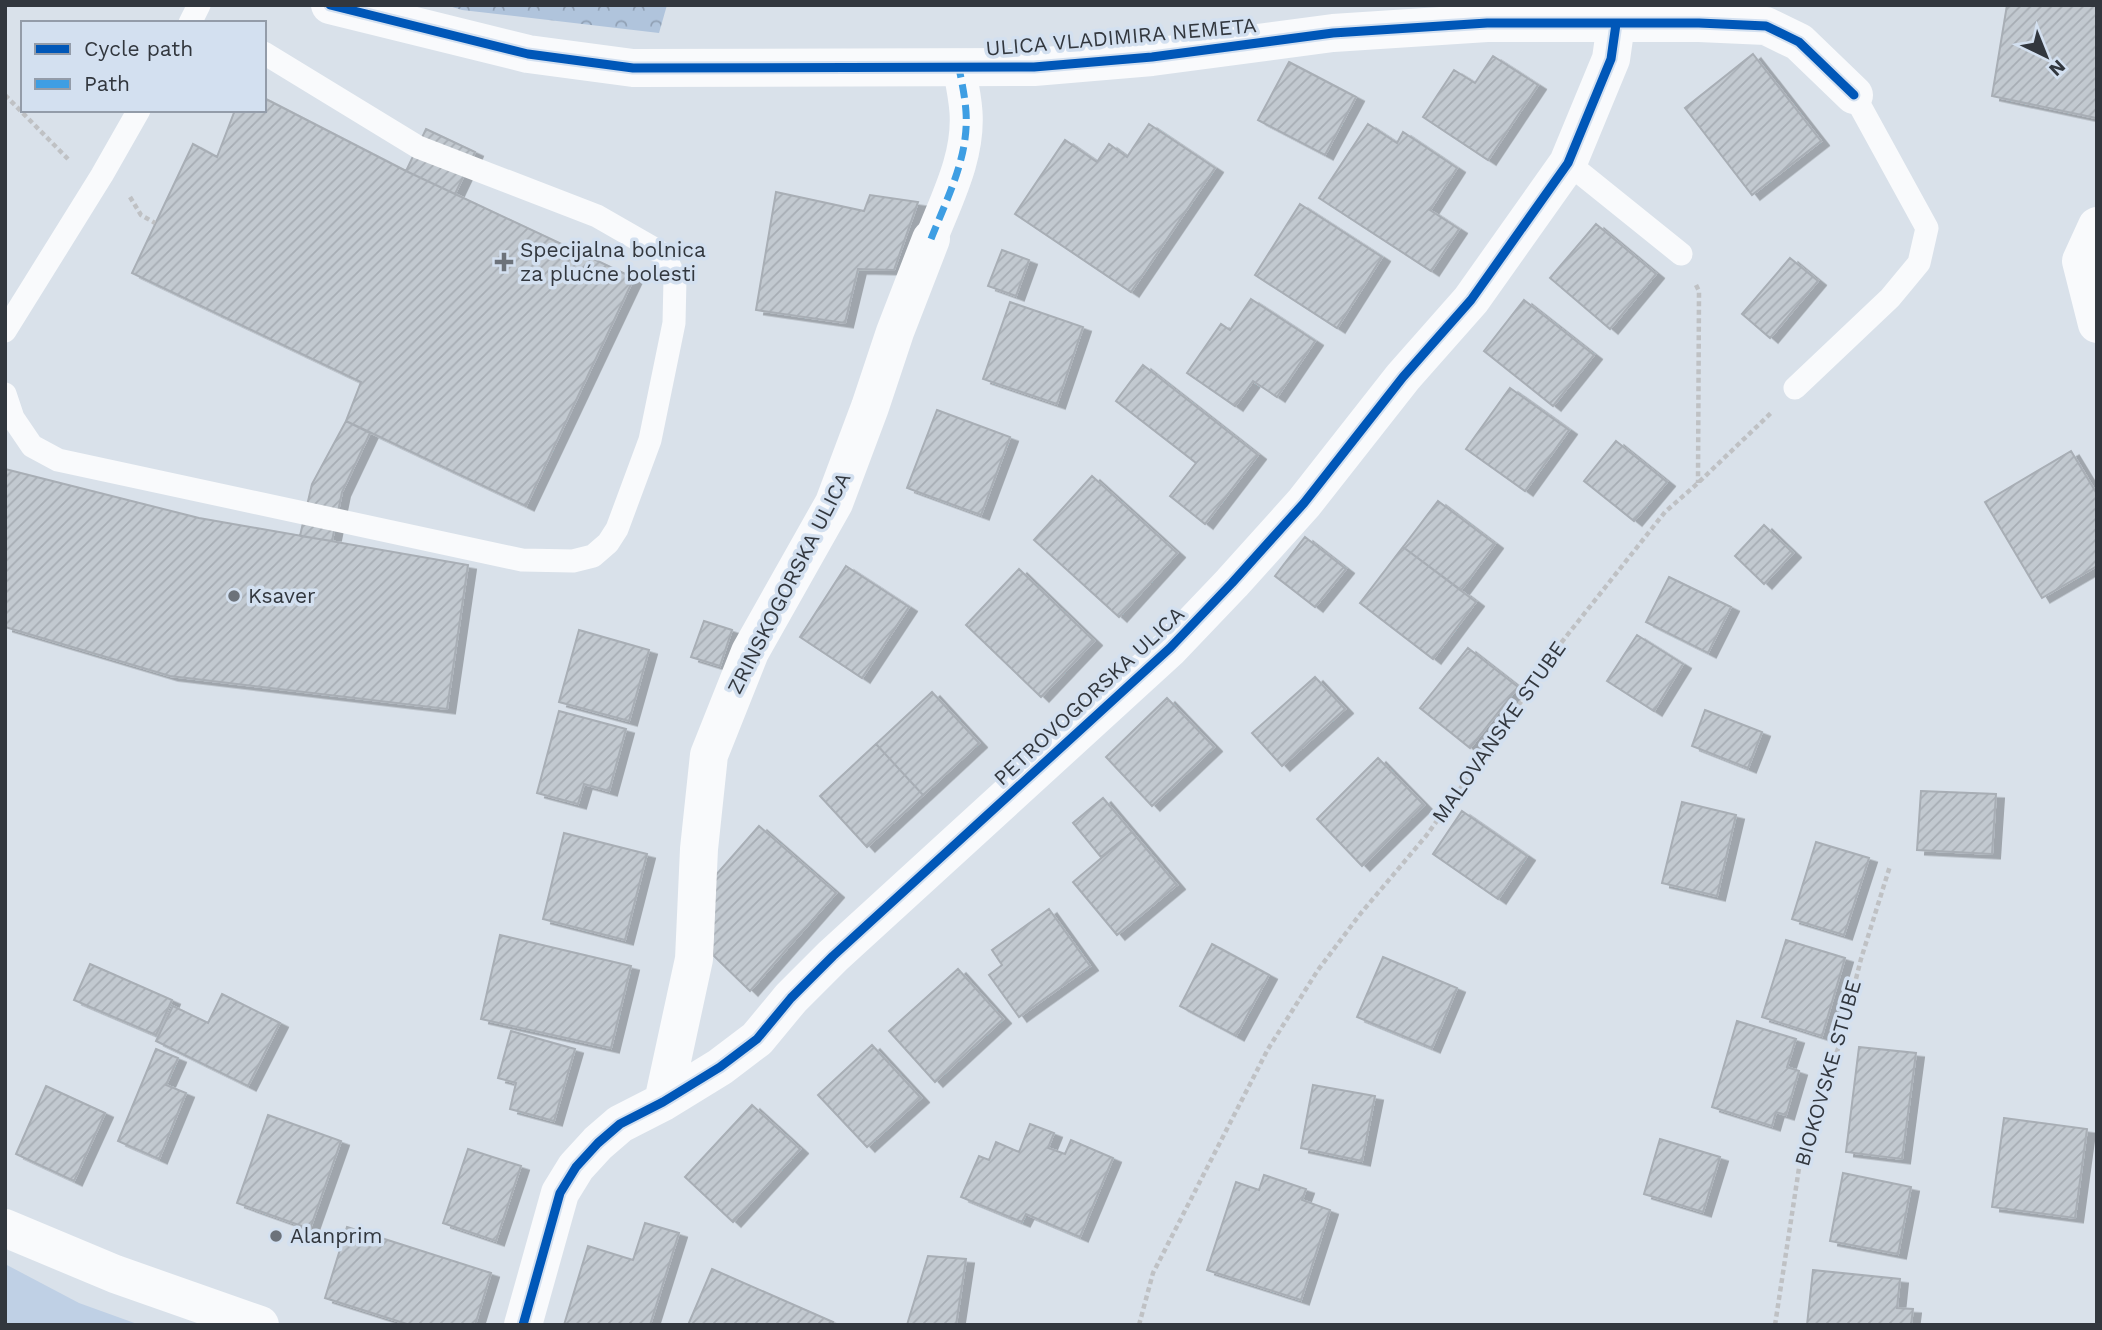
<svg xmlns="http://www.w3.org/2000/svg" width="2102" height="1330" viewBox="0 0 2102 1330" font-family="'Work Sans',sans-serif">
	<defs>
		<pattern id="forest-crowns" width="20" height="18" patternUnits="userSpaceOnUse" patternTransform="scale(1.75)"><rect width="20" height="18" fill="#b0c4dc"/><path d="M2 6a3 3 0 1 1 6 0M12 15a3 3 0 1 1 6 0" fill="none" stroke="#90a0b4"/></pattern>
		<pattern id="building-hatch" width="6" height="6" patternUnits="userSpaceOnUse" patternTransform="scale(1.75)"><rect width="6" height="6" fill="#c2c9d0"/><path d="M-1 1l2-2M0 6l6-6M5 7l2-2" fill="none" stroke="#a7adb4"/></pattern>
		<filter id="shadow"><feDropShadow dx="8" dy="4.5" stdDeviation="0" flood-color="#0004"/></filter>
	</defs>
	<rect width="100%" height="100%" fill="#d9e1ea"/>
	<path fill="#bfd0e5" d="M5,1264L79,1303L140,1325H5Z"/>
	<path fill="url(#forest-crowns)" d="M446,5H667L659,33L462,10Z"/>
	<path fill="url(#building-hatch)" stroke="#a8aeb5" stroke-width="2" filter="url(#shadow)" d="M2007,5H2097L2096,118L1992,96Z
		M1753,54L1821,141L1752,195L1685,108Z
		M1493,56L1538,85L1488,160L1423,117L1454,70L1475,83Z
		M1289,62L1356,97L1325,155L1258,120Z
		M264,98L406,171L634,278L526,506L346,421L361,382L132,273L193,144L217,157L235,110H264Z
		M1149,124L1215,168L1131,292L1015,214L1065,140L1097,162L1109,144L1127,157Z
		M1368,124L1397,143L1403,132L1457,168L1430,210L1459,229L1431,271L1319,198Z
		M426,129L475,152L455,194L406,171Z
		M776,192L864,211L870,195L918,202L894,270L858,269L845,323L756,310Z
		M1300,204L1382,257L1337,328L1255,275Z
		M1596,224L1656,274L1610,329L1550,278Z
		M1002,250L1029,260L1016,296L988,286Z
		M1790,258L1818,281L1770,338L1742,314Z
		M1251,299L1315,341L1277,397L1253,381L1235,406L1187,373L1221,324L1230,330Z
		M1524,300L1594,355L1553,406L1484,351Z
		M1010,302L1083,327L1057,404L983,379Z
		M1143,365L1258,455L1205,524L1170,496L1196,463L1116,401Z
		M1510,388L1569,430L1525,491L1466,449Z
		M937,410L1010,437L981,515L907,488Z
		M346,421L370,433L342,492L332,541L300,536L312,484Z
		M1616,441L1667,482L1634,521L1584,481Z
		M2071,451L2097,494V566L2042,598L1985,502Z
		M5,469L199,518L468,565L447,709L170,676L5,627Z
		M1092,476L1177,553L1119,617L1034,540Z
		M1438,501L1495,544L1461,590L1403,547Z
		M1764,525L1793,553L1764,584L1735,556Z
		M1305,537L1346,569L1315,607L1275,576Z
		M1403,547L1476,602L1433,659L1360,603Z
		M846,566L909,607L862,678L800,637Z
		M1019,569L1094,641L1041,697L966,625Z
		M1669,577L1731,607L1708,653L1646,622Z
		M704,621L732,630L720,666L691,657Z
		M579,630L649,650L629,721L559,702Z
		M1637,635L1683,664L1654,711L1607,681Z
		M1468,648L1518,687L1470,748L1420,708Z
		M1315,677L1345,709L1282,766L1252,733Z
		M932,692L979,743L923,795L876,744Z
		M1167,698L1214,747L1152,806L1106,757Z
		M1705,710L1762,732L1748,768L1692,746Z
		M559,711L626,729L609,791L584,784L578,804L537,793Z
		M876,744L923,795L867,847L820,796Z
		M1378,758L1424,805L1362,866L1317,819Z
		M1921,791L1996,794L1992,854L1917,850Z
		M1103,798L1132,832L1101,857L1073,823Z
		M1682,802L1736,815L1717,896L1662,883Z
		M1462,811L1527,856L1498,899L1433,854Z
		M759,826L836,893L750,991L713,955L707,885Z
		M1132,832L1177,885L1117,935L1073,882Z
		M564,833L647,854L625,940L543,919Z
		M1816,842L1869,858L1844,935L1792,919Z
		M1049,909L1090,966L1019,1017L989,975L1002,965L992,950Z
		M500,935L631,966L611,1048L481,1019Z
		M1786,940L1845,958L1822,1036L1762,1017Z
		M1212,944L1269,975L1236,1036L1180,1006Z
		M1383,957L1457,988L1432,1048L1357,1017Z
		M90,964L172,1000L156,1035L74,1000Z
		M958,969L1003,1019L935,1082L889,1031Z
		M222,994L280,1023L248,1086L156,1041L173,1006L208,1023Z
		M1737,1021L1796,1039L1787,1067L1799,1071L1786,1115L1776,1112L1772,1126L1712,1107Z
		M511,1031L575,1049L554,1121L510,1109L516,1083L498,1078Z
		M872,1045L921,1098L867,1147L818,1095Z
		M1859,1047L1916,1053L1902,1159L1846,1152Z
		M156,1049L178,1058L166,1085L186,1093L159,1159L118,1141Z
		M1313,1085L1375,1096L1362,1161L1301,1148Z
		M46,1086L105,1113L74,1181L16,1154Z
		M752,1105L800,1149L733,1222L685,1177Z
		M268,1115L341,1141L310,1229L237,1203Z
		M2004,1118L2087,1129L2075,1218L1992,1207Z
		M1030,1124L1054,1133L1048,1148L1065,1154L1071,1140L1113,1158L1080,1237L1026,1214L1022,1222L961,1197L979,1156L989,1160L996,1142L1019,1152Z
		M1660,1139L1720,1157L1703,1212L1644,1194Z
		M468,1149L521,1166L496,1241L443,1223Z
		M1843,1173L1911,1187L1898,1254L1830,1241Z
		M1264,1175L1306,1189L1302,1200L1330,1210L1301,1300L1207,1270L1236,1182L1259,1190Z
		M645,1223L679,1233L650,1325H564L588,1246L633,1260Z
		M347,1227L491,1273L475,1325H410L325,1298Z
		M928,1256L966,1259L956,1325H907Z
		M712,1269L833,1322L831,1325H688Z
		M1813,1270L1900,1279L1897,1308L1913,1309L1911,1325H1807Z"/>
	<g fill="none" stroke-linecap="round" stroke-linejoin="round">
		<path stroke="#bfc1c4" stroke-width="4.5" stroke-dasharray="5 3.5" stroke-linecap="butt" d="M5,95L68,159
			M130,197L141,215L155,223
			M1696,285L1699,291L1698,483
			M1139,1325L1153,1273L1268,1049L1318,970L1361,913L1426,836L1496,739L1557,648L1665,512L1698,483L1771,413
			M1775,1325L1803,1142L1839,1046L1861,959L1890,866"/>
		<path stroke="#f9fafc" stroke-width="23" d="M190,23L199,5
			M1568,163L1681,254
			M5,331L102,175L139,110
			M1795,388L1890,298L1919,263L1927,228L1854,95
			M5,394L13,418L32,446L58,460L522,560L573,561L593,556L608,543L617,529L650,440L674,323L675,279L665,255L597,216L418,147L264,53"/>
		<path stroke="#f9fafc" stroke-width="33" d="M931,239C947,198 969,157 966,112C965,97 962,83 959,68"/>
		<path stroke="#f9fafc" stroke-width="38" d="M330,5L528,54L633,68L1034,67L1152,57L1333,33L1487,23H1699L1766,26L1799,42L1854,95
			M2097,226L2081,261L2097,324
			M663,1102L694,959L699,849L709,755L750,652L834,503L870,407L895,332L931,239
			M5,1228L115,1274L260,1325
			M523,1325L560,1193L576,1167L598,1143L620,1124L663,1102L720,1067L757,1039L791,998L833,956L1170,648L1232,583L1304,503L1403,377L1471,300L1568,163L1611,59L1616,24"/>
		<path stroke="#3e9ee3" stroke-width="7" stroke-dasharray="14 7" stroke-linecap="butt" d="M931,239C947,198 969,157 966,112C965,97 962,83 959,68"/>
		<defs>
			<path id="cycleway" d="M330,5L528,54L633,68L1034,67L1152,57L1333,33L1487,23H1699L1766,26L1799,42L1854,95
				M523,1325L560,1193L576,1167L598,1143L620,1124L663,1102L720,1067L757,1039L791,998L833,956L1170,648L1232,583L1304,503L1403,377L1471,300L1568,163L1611,59L1616,24"/>
		</defs>
		<use href="#cycleway" stroke="#d3e0f0" stroke-width="13"/>
		<use href="#cycleway" stroke="#0057b8" stroke-width="9"/>
	</g>
	<g fill="#6c727a" stroke="#d3e0f0" stroke-width="2.5">
		<path d="M500.5 251.5h7v7h7v7h-7v7h-7v-7h-7v-7h7z"/>
		<circle cx="234" cy="596" r="7"/>
		<circle cx="276" cy="1236" r="7"/>
	</g>
	<g text-anchor="middle" stroke-width="7" stroke-linejoin="round" paint-order="stroke">
		<g font-size="21" fill="#32373e" stroke="#d3e0f0">
			<text transform="translate(1121 37) rotate(-5)" y="7">ULICA VLADIMIRA NEMETA</text>
			<text transform="translate(789 583) rotate(-63)" y="7">ZRINSKOGORSKA ULICA</text>
			<text transform="translate(1089 696) rotate(-43)" y="7">PETROVOGORSKA ULICA</text>
			<text transform="translate(1499 732) rotate(-55)" y="7">MALOVANSKE STUBE</text>
			<text transform="translate(1828 1073) rotate(-74)" y="7">BIOKOVSKE STUBE</text>
		</g>
		<g font-size="21" fill="#32373e" stroke="#d3e0f0" text-anchor="start">
			<text x="520" y="257">Specijalna bolnica<tspan x="520" dy="24">za plućne bolesti</tspan></text>
			<text x="248" y="603">Ksaver</text>
			<text x="290" y="1243">Alanprim</text>
		</g>
	</g>
	<rect width="2102" height="1330" fill="none" stroke="#32373e" stroke-width="14"/>
	<rect x="21" y="21" width="245" height="91" fill="#d3e0f0" stroke="#939ca9" stroke-width="2"/>
	<rect x="35" y="44" width="35" height="10" fill="#0057b8" stroke="#939ca9" stroke-width="2"/>
	<text x="84" y="56" font-size="21" fill="#32373e">Cycle path</text>
	<rect x="35" y="79" width="35" height="10" fill="#3e9ee3" stroke="#939ca9" stroke-width="2"/>
	<text x="84" y="91" font-size="21" fill="#32373e">Path</text>
	<g transform="translate(2046 56) rotate(137)" stroke="#d3e0f0" stroke-width="5" paint-order="stroke">
	<path d="M0-5L12 26L0 18L-12 26Z" fill="#32373e"/>
	<text y="-10" font-size="19" font-weight="bold" text-anchor="middle" fill="#32373e">N</text>
	</g>
</svg>
